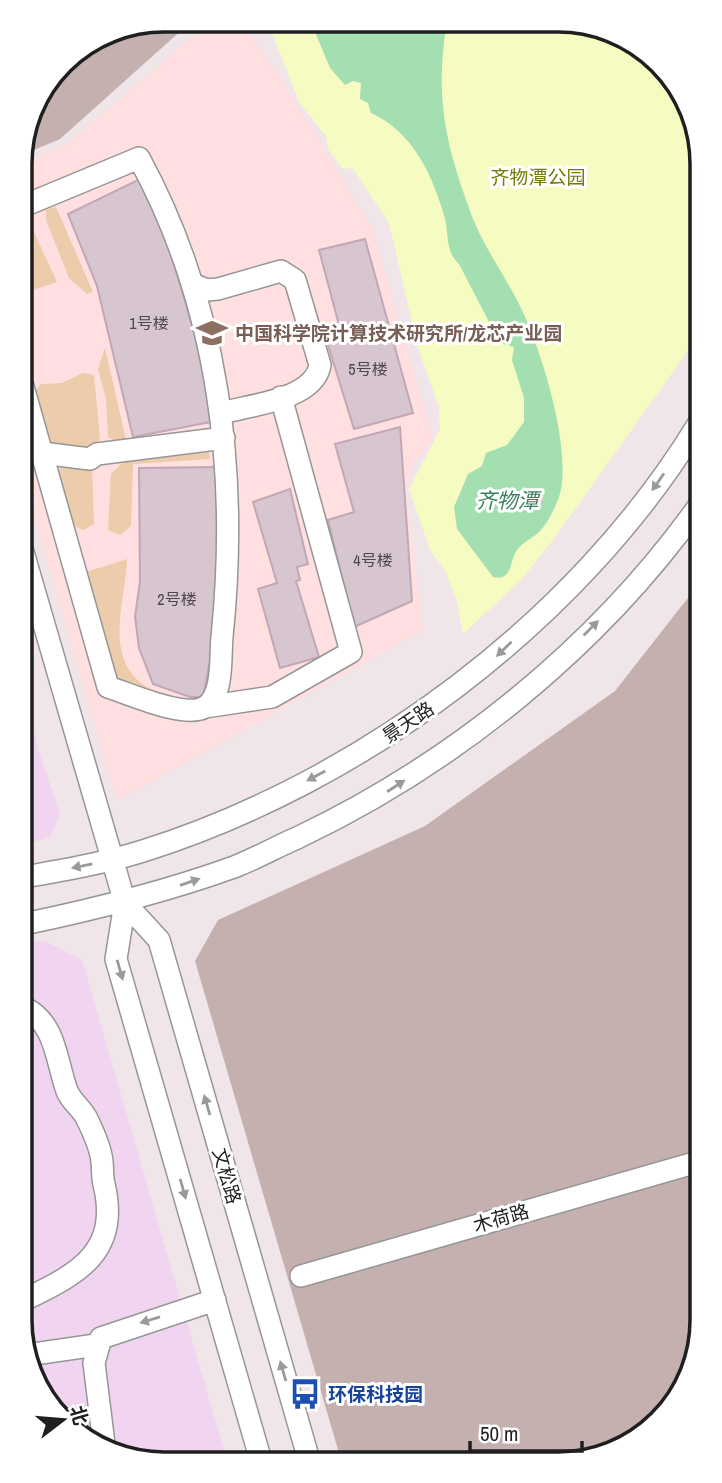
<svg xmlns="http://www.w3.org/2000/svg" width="722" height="1483" viewBox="0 0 722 1483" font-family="'Archivo Narrow','Noto Sans SC',sans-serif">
	<rect width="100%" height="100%" fill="#f0e5e9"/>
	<path fill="#f1d4f0" d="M23,671L38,749L60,814L50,837L24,845Z
		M45,941L82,960L227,1461L144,1462L69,1428L27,1366L25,942Z"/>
	<path fill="#ffdfdf" d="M213,20H240L285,85L372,228L433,438L411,469L406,491L423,630L117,801L22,476L21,165L66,144Z"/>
	<path fill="#c5b0b0" d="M163,19H194L60,139L20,156V145L34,99L68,55L109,30Z
		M698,585L702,1330L673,1408L605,1456L341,1460L195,961L218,920L425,826L615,691Z"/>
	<path fill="#ecccaa" d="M56,207L93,292L87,294L69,278L46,220V210Z
		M21,214L26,215L57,282L21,294Z
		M105,348L126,440L116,441L108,437L106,399L98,369Z
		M83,373L94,375L100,439L93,450L50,449L33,393L41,384L62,383Z
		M209,452L210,459L133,464L131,526L120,535L108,530L111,474L126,459Z
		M71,465L92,467L94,524L83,530L70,524L55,476L62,467Z
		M127,559C126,600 102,656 145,686C157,693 173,697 185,703H176L115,679L83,573Z"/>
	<path fill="#f6fbc1" d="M267,20L586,22L653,55L695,117L697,338L553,540L521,580L463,634L457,602L445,570L431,552L409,489L440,429L439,408L417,344L389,223L353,169L342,168L328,149L326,136L300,104Z"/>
	<path fill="#a4dfb2" d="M310,20L447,21C435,94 444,139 469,208C480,241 502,271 518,302C540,344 574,452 559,497C555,508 547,525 538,533C531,539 523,542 517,550C509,561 513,581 493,577L457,529L454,507L468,474L482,466L486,453L507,445L524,422V398L512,360L514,347L500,343L459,264C445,251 449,235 445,219C433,175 412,131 371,113L368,103L360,99L361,83L353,81L345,85L330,68Z"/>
	<path fill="#d7c5cf" stroke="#c2a7b6" stroke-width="2" d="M140,179L166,238L185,301L201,357L211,422L133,437L97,286L68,214Z
		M365,239L413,413L354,429L323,329L339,325L319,250Z
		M400,427L412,601L354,627L328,520L354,512L335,444Z
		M217,467L220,570L215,635L203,697H190L153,684L139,648L135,617L140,581L139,468Z
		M290,489L308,564L297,567L300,580L296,581L319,657L280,668L258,589L277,583L253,502Z"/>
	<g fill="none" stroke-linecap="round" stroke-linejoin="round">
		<defs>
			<path id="minor" d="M21,207L139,158C219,305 239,472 222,637C220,656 224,696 205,707C185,719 130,694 108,687L22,383
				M192,284L207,290L218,289L281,271L295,280L320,365C314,400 250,405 221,413
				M42,453L90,459L97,454L224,438
				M23,552L125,903L116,959L261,1461
				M205,707L272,697L351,652L281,397
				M24,877C64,870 105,863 143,851C362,782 577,622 697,426
				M125,903L159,940L309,1460
				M24,924C96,909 165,892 234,867C255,859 276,847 297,838C453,764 597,648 698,507
				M25,1008C56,1024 56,1060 67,1091C71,1101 81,1108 86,1117C92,1129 101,1149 102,1162C103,1170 102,1177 104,1184C120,1251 80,1273 26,1299
				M301,1276L701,1161
				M27,1355L96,1345
				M104,1444L94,1363L101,1338L215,1300"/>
		</defs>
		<use href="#minor" stroke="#969696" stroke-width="24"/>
		<use href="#minor" stroke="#fff" stroke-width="21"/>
	</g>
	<defs><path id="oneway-solid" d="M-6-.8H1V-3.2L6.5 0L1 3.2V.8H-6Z" transform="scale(1.75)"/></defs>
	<g fill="#9a9a9a">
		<use href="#oneway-solid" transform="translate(658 482) rotate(125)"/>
		<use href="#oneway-solid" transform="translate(591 628) rotate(-45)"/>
		<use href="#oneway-solid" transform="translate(504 649) rotate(136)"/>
		<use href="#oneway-solid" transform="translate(316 776) rotate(152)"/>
		<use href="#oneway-solid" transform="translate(396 786) rotate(-33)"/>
		<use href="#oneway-solid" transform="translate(82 866) rotate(169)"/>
		<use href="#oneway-solid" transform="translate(190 882) rotate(-19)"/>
		<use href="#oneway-solid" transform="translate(120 970) rotate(74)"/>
		<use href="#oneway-solid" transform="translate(207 1105) rotate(-106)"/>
		<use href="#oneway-solid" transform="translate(183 1189) rotate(74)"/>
		<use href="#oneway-solid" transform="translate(150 1320) rotate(163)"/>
		<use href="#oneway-solid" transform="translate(283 1371) rotate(-106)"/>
	</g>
	<defs>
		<symbol id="university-bare" viewBox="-9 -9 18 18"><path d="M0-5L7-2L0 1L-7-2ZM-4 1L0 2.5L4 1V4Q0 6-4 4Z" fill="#8d6e63" stroke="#fff" stroke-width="2.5" paint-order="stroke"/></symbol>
		<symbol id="bus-bare" viewBox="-9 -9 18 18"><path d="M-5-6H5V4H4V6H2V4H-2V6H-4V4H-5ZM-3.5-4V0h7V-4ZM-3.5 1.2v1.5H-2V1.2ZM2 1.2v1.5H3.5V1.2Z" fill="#1a4fb4" stroke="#fff" stroke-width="2.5" paint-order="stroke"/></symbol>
	</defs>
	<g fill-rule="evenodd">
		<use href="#university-bare" x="190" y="311" width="44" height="44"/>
		<use href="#bus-bare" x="283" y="1372" width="44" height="44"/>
	</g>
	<g text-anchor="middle" stroke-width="6" stroke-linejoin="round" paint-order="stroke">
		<g font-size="16" fill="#4d484b">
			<text x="149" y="329">1号楼</text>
			<text x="368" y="375">5号楼</text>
			<text x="373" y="566">4号楼</text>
			<text x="177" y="605">2号楼</text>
		</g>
		<g font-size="19" fill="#727c08" stroke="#fff">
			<text x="538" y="184">齐物潭公园</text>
		</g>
		<g font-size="19" font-weight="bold" fill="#785e54" stroke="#fff" text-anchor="start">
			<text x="235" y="340">中国科学院计算技术研究所/龙芯产业园</text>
		</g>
		<g font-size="19" fill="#1f1f1f" stroke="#fff">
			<text transform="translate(408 722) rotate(-34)" y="7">景天路</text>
			<text transform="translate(227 1176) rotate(74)" y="7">文松路</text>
			<text transform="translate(501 1218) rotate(-16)" y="7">木荷路</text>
		</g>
		<g font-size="19" font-weight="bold" fill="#164399" stroke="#fff" text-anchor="start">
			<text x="328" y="1401">环保科技园</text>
		</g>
		<g font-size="21" font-style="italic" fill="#38825d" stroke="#fff">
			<text x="507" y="508">齐物潭</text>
		</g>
	</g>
	<path d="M0 0H722V1483H0ZM164 32H558A132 132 0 0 1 690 164V1320A132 132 0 0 1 558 1452H164A132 132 0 0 1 32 1320V164A132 132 0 0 1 164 32Z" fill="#fff" fill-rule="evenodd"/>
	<path fill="none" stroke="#1f1f1f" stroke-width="3.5" d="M164 32H558A132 132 0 0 1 690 164V1320A132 132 0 0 1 558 1452H164A132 132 0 0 1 32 1320V164A132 132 0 0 1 164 32Z"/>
	<g transform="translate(63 1420) rotate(74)" stroke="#ffffff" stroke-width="5" paint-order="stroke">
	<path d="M0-5L12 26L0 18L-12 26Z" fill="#1f1f1f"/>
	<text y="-10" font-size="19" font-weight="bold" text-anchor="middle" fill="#1f1f1f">北</text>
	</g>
	<path d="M470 1441v10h112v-10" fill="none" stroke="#1f1f1f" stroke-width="3.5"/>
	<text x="480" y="1441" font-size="21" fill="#1f1f1f" stroke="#ffffff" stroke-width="5" paint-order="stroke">50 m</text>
</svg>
